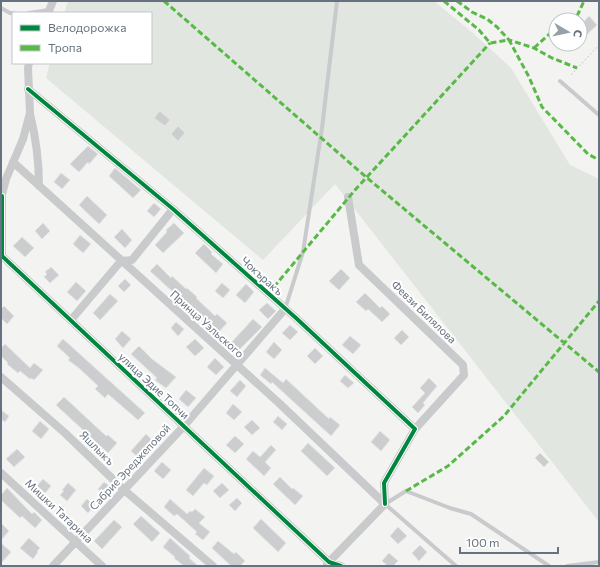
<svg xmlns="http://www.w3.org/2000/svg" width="600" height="567" viewBox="0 0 600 567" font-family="Commissioner,sans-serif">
	<rect width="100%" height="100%" fill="#f3f3f2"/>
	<path fill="#e2e6e0" d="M68,1H434L473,33L511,68L570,165L599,179V522L335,184L263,260L46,78L50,63H151V13H64Z"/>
	<path fill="#cccdce" stroke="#e2e2e2" d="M589,16L597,25L580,41V26Z
		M160,111L170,120L165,126L154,118Z
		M178,126L185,133L178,141L171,134Z
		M88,146L98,154L89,164L88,162L79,172L70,164Z
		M115,168L141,190L133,198L109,176Z
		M61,173L70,180L62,189L54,182Z
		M87,196L107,215L99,224L79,205Z
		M154,203L161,209L154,217L147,211Z
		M43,223L50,231L42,239L35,231Z
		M174,223L184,233L163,253L155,245L167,232L166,230Z
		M122,229L132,240L125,248L114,237Z
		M80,235L91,244L83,253L73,244Z
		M22,237L34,248L25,257L13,246Z
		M204,244L212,252L211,254L223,264L216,273L195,253Z
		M157,264L171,278L172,276L186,289L187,288L197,297L196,298L215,316L217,314L227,323L218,333L150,271Z
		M51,267L59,275L50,283L44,277L47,274L45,272Z
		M341,269L350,278L339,290L329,281Z
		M125,279L131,285L124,292L118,286Z
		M76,282L86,291L77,301L67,292Z
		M222,283L230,290L223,298L215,291Z
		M246,284L254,292L245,303L236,295Z
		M365,293L380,308L382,306L390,314L382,322L368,309L366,311L356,302Z
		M110,294L118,301L100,320L93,313Z
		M267,303L276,311L268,319L259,310Z
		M4,306L14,316L7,324L1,318V309Z
		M253,319L262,327L238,351L230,344Z
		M176,322L184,329L178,336L171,328Z
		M290,325L298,332L290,340L282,333Z
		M402,330L409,337L401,345L394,338Z
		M122,331L131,339L123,348L115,339Z
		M350,336L361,345L353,354L342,345Z
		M63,339L145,413L138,420L108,394L105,398L95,389L98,386L79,368L68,360L70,358L57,346Z
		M195,339L204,348L195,356L186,347Z
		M274,342L282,350L274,359L266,352Z
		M5,344L30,368L34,363L43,370L34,380L31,378L30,379L20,371L18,373L7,364L8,363L1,356V348Z
		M139,346L152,359L176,377L166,388L155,380L157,378L131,354Z
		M315,348L323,356L315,364L307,356Z
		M215,358L224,367L216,375L207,367Z
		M265,368L283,383L286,379L329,419L330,417L340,425L331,436L272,382L271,384L260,375Z
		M345,375L354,383L348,388L340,381Z
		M429,378L437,386L423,403L425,405L418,413L412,407L425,393L420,388Z
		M240,380L246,386L237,397L230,391Z
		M186,390L196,398L188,407L179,399Z
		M64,397L106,436L108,435L117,443L108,453L56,405Z
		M233,404L242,412L234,420L226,413Z
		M1,410L9,416L5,422L1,419Z
		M278,416L287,424L282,430L273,422Z
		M252,420L260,428L252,435L244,427Z
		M40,421L49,429L41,439L32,431Z
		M380,431L390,440L381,451L371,442Z
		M146,434L156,444L141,460L131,451Z
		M235,436L244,444L235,453L226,445Z
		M308,443L335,468L327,476L301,451Z
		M271,445L276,450L265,462L271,468L264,476L246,459L253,451L260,457Z
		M17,449L25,457L14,467L6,459Z
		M540,453L549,462L544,467L535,458Z
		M162,462L171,470L163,479L154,471Z
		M204,468L214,476L207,485L204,483L193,496L186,490Z
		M280,477L292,489L293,488L303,496L295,505L273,484Z
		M43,479L51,486L45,493L37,486Z
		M104,482L112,488L106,496L98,489Z
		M68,483L76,490L67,501L60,495L64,491L62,490Z
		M222,483L229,490L220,498L213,491Z
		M7,488L32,514L34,512L42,520L35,528L22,516L20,518L1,500V495Z
		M237,498L242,503L235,511L229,505Z
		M87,499L94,506L88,513L81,506Z
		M170,499L187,514L190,511L192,512L195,509L205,517L199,523L210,532L203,540L195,534L197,532L177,514L174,516L164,507Z
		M141,516L160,533L152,542L133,524Z
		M261,519L286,543L278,552L253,528Z
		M114,520L122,527L102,549L94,541Z
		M1,523L9,531L1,540Z
		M398,527L407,536L398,544L390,536Z
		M29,538L40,548L37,551L38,552L33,559L20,548Z
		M170,538L190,556L189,558L198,566H184L174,558L175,557L163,547Z
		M218,541L234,554L236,552L245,561L240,566H231L212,548Z
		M1,543L11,552L1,563Z
		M420,545L427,552L419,561L412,553Z
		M389,553L398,561L393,566H388L382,561Z"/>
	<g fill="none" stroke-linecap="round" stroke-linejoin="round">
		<path stroke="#c7c8c8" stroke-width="1" stroke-dasharray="2 2" stroke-linecap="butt" d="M571,75L599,45"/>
		<path stroke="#c9cacb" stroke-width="4" d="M1,8L10,13H13
			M29,13L49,10
			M560,81L599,115
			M285,309L303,252L322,128L337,1
			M456,566L385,504L406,491L450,508L471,514L549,566
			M567,566L599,562"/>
		<path stroke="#c9cacb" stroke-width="8" d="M48,13L53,1
			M28,89L173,209L296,318L415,429L384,483L385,504
			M30,114C36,138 39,161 39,186
			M13,162L280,404L385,504
			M2,196V256L329,562L341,566
			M348,197L359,265L463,365L464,375L415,429
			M1,198L6,179L23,139L30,113L28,68L29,63
			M71,320L121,261L132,260L173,209
			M1,377L65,433L123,489L213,566
			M1,473L102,566
			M327,564L385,504
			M53,566L184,426L285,309"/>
		<path stroke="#58b947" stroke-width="3" stroke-dasharray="6 3" stroke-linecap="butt" d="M164,1L366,177L599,372
			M444,1L479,30L490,43L509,40L529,77L542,107L588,154L599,160
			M457,1L472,12L487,19L497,27L509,40L534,48L552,58L577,68
			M569,20L577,16L584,1
			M534,48L556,28
			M268,294L355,190L490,43
			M406,491L448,466L504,416L599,301"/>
		<defs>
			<path id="cycleway" d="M28,89L173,209L296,318L415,429L384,483L385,504
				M2,196V256L329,562L341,566"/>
		</defs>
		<use href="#cycleway" stroke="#fff" stroke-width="6"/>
		<use href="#cycleway" stroke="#00873e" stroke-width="4"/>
	</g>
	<g text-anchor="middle" stroke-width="4" stroke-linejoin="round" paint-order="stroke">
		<g font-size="11" fill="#66727f" stroke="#fff">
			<text transform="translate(262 276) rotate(42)" y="4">Чокъракъ</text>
			<text transform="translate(424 312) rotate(44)" y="4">Февзи Билялова</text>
			<text transform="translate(207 324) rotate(42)" y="4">Принца Уэльского</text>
			<text transform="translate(154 386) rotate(43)" y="4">улица Эдие Топчи</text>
			<text transform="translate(97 448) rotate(45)" y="4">Яшлыкъ</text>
			<text transform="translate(130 467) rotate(-47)" y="4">Сабрие Эреджеповой</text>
			<text transform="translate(59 511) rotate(43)" y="4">Мишки Татарина</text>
		</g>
	</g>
	<rect width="600" height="567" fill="none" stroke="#66727f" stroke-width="4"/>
	<rect x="12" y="12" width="140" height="52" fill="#ffffff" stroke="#c2c7cc"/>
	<rect x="20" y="25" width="20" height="6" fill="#00873e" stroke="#c2c7cc"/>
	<text x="48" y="32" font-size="12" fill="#66727f">Велодорожка</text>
	<rect x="20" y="45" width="20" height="6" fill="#58b947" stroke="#c2c7cc"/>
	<text x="48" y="52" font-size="12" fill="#66727f">Тропа</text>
	<g transform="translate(568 32) rotate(99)"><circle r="19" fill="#ffffff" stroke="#c2c7cc"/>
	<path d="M0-3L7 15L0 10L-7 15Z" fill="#979fa7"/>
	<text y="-6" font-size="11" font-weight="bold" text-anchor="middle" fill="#66727f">С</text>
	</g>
	<path d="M460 547v6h98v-6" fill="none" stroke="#66727f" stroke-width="2"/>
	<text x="466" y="547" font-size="12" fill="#66727f" stroke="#ffffff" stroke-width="3" paint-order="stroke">100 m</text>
</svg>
